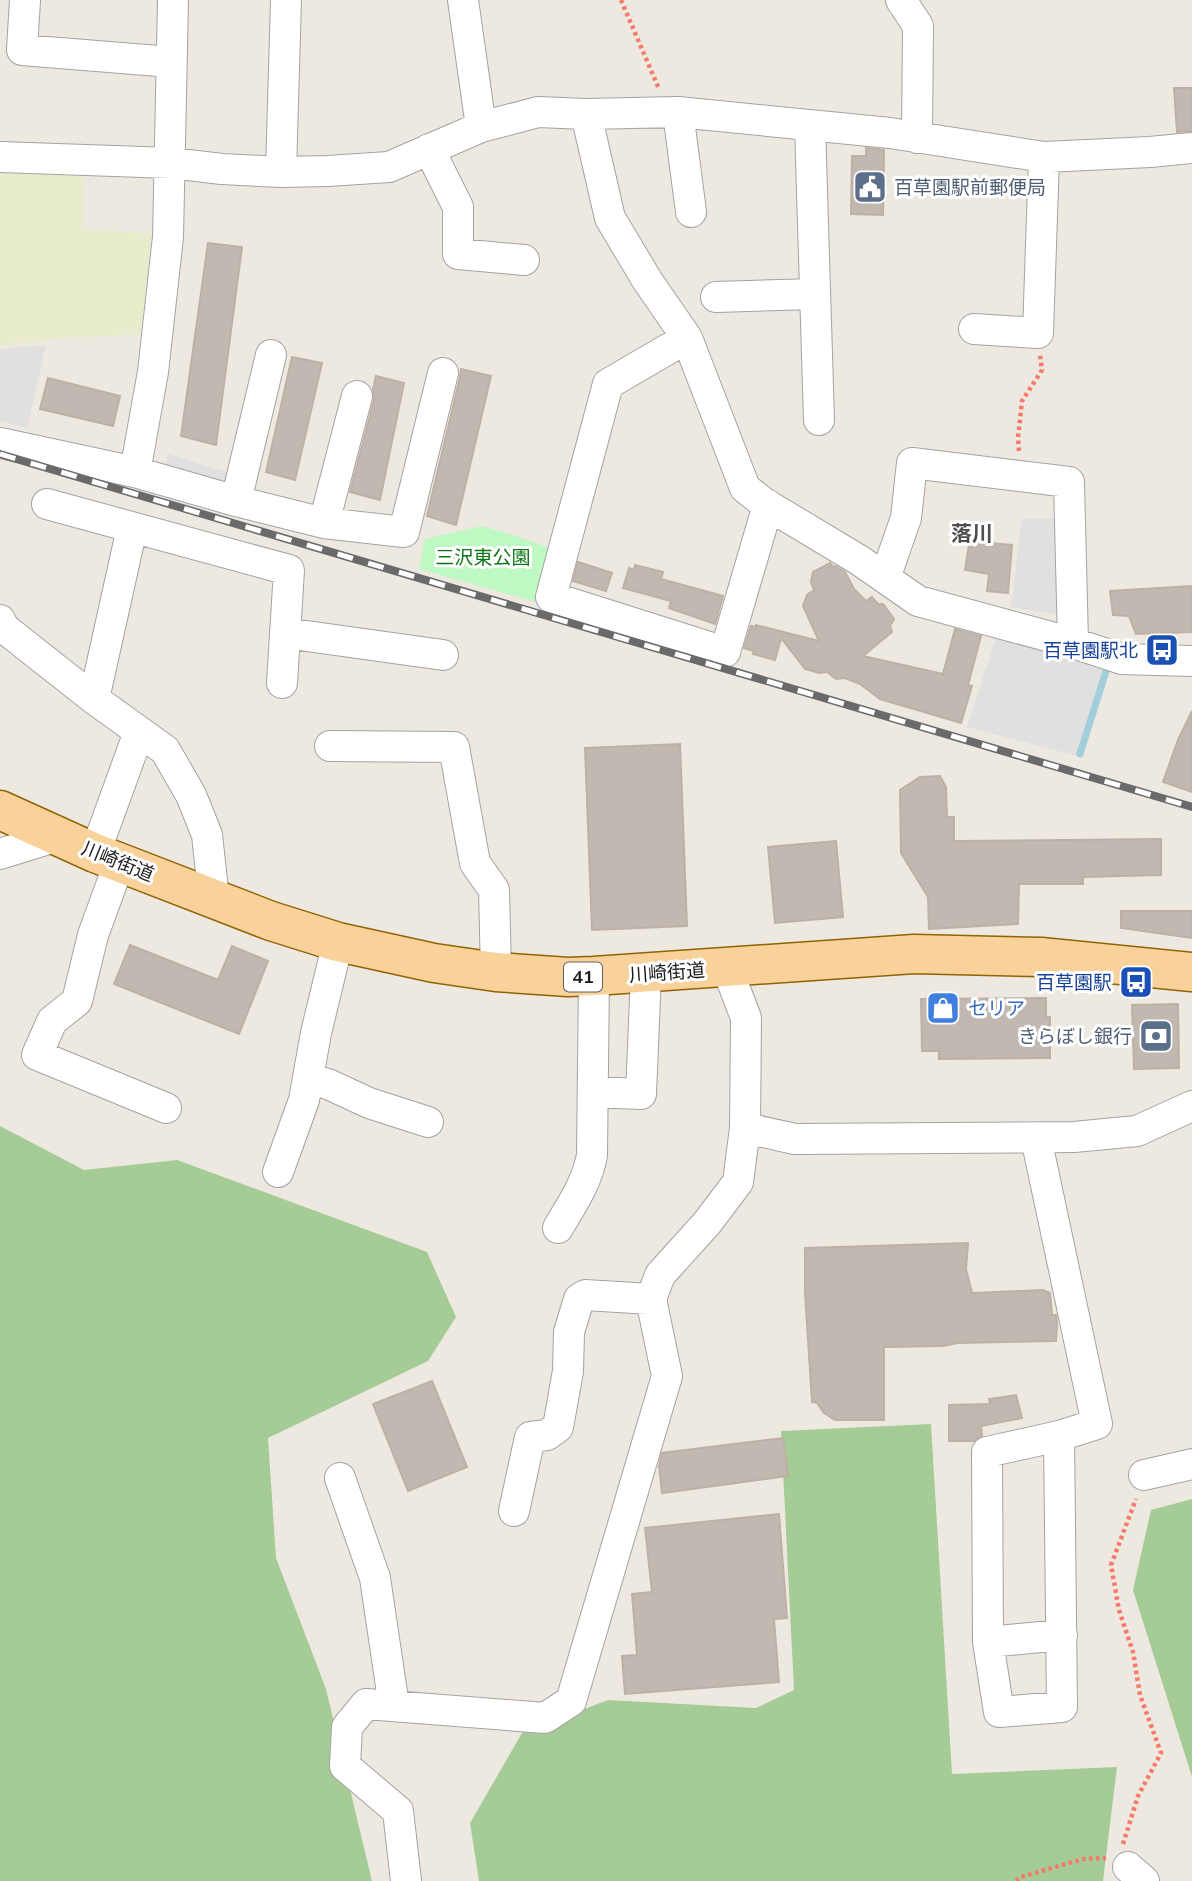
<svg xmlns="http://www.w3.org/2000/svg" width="1192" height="1881" viewBox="0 0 1192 1881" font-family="Mulish,'Noto Sans JP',sans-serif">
	<rect width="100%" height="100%" fill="#ede9e1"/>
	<path fill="#e9eccc" d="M0,173L83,174L84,230L154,233L143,335L78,337L0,345Z"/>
	<path fill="#a5cc96" d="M0,1126L84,1170L177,1160L427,1252L456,1317L428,1361L268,1438L276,1558L326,1689L372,1881H0Z
		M931,1424L952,1774L1117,1767L1103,1881H479L470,1823L522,1733L608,1700L756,1708L794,1690L781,1431Z
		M1192,1499V1777L1133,1590L1151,1510Z"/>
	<path fill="#bef8c3" d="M482,526L519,537L549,548L536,602L419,569L425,539Z"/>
	<path fill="#e0e0e0" d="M46,345L27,428L0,421V349Z
		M168,454L230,473L226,487L165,469Z
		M1022,519H1060L1065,616L1011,607Z
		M998,631L1105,664L1077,756L967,727Z"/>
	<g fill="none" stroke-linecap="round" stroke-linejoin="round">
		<path stroke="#a2cdda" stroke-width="7" d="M1080,754L1107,668"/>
	</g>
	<path fill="#c1b9b1" stroke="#beb0a4" stroke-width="2" d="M1174,88H1192V131L1177,132Z
		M866,148L884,150L883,215L851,214L852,156H866Z
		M208,243L242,247L216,445L181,436Z
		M292,357L322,363L295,480L266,472Z
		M461,369L491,376L456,525L427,516L460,377Z
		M376,376L404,383L380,500L350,492L374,400L373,389Z
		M48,378L120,396L113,426L40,409Z
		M970,538L990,541L989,543L1012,545L1008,593L987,591L989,574L965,570Z
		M578,562L612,573L606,591L573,581Z
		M830,563L833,567L835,566L845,572L854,589L866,601L872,597L878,604H883L894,619L890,626L892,632L863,656L943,674L955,629L981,636L968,685L972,686L961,723L880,699L860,684L845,678L836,679L827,672L819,673L805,669L781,638L775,660L753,654L754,651L744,648L751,626L756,627V625L819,641L803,606L807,595L814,590L811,582L813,572Z
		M635,565L663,572L661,579L723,596L715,624L669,608L671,601L623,588L629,568L634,570Z
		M1192,586V632L1136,634L1129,616L1113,615L1110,591Z
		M1192,711V792L1163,782L1178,740Z
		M680,744L687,926L592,930L585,748Z
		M940,776L946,787L947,817H954V841L1161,839V875L1083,877V884H1019L1018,924L929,929L928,897L901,853L900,790L920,777Z
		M836,841L843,917L775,923L768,847Z
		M1121,911H1192V938L1121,928Z
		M130,945L218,980L232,946L268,961L239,1034L114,984Z
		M1046,998V1017H1050V1058L939,1059V1051H922L921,999Z
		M1178,1004L1179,1068L1134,1069L1132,1005Z
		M968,1243L966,1269L972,1293L1043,1290L1050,1293L1052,1315H1056L1057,1322L1056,1341L957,1343L943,1346L884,1347V1420H835L824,1413L817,1403L812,1402L805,1293V1248Z
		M432,1381L467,1467L408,1491L373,1404Z
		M1016,1395L1022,1418L981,1426L982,1436L974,1441H949V1405L990,1404L989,1399Z
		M783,1438L788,1476L662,1493L659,1466L662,1453Z
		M779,1514L787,1618L774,1619L779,1682L625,1694L622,1656L637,1655L632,1594L652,1592L645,1528Z"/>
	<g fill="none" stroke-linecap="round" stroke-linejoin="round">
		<defs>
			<path id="minor" d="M25,0L22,50L171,62
				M463,0L481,127
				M901,0L918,26L917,138
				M678,112L691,212
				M586,114L678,112L890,133L1044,157L1150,152L1192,148
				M810,126L819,420
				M429,149L458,207V254L524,260
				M0,157L171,163L222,169L281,172L328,171L389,167L481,127L538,112L586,114L610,218L647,280L687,338L745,488L764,503L859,560L918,601L1073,643L1122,659L1192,661
				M281,172L286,0
				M716,297L815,294
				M974,329L1038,333L1044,157
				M687,338L608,384L551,597L725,652L768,505
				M0,443L135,472L236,501L324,523L404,532L443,373
				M135,472L153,372L168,237L173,0
				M236,501L271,355
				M47,504L289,570L282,683
				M324,523L357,396
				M132,528L94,699L165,750L191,795L207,835L214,899
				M885,578L906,518L912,463L1069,482L1073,643
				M0,620L4,628L94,699
				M285,633L443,655
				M330,746L454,747L475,863L494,890L496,972
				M95,853L139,732
				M0,854L58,836
				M120,861L93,935L77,1001L52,1021L37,1055L166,1108
				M308,1079L328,1084L369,1103L428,1122
				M593,1092L641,1094L646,974
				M745,1128L795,1139L1074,1137L1137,1131L1192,1106
				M1036,1138L1097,1424L1059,1436L987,1452L988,1642L999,1712L1062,1707L1059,1436
				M278,1172L304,1100L316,1033L338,942
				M558,1228C572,1204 587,1183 592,1155L594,976
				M1144,1475L1192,1464
				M340,1478L375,1578L394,1706
				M514,1511L530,1437L547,1435L558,1427L568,1371L569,1332L579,1299L585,1295L651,1299
				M988,1642L1062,1635
				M1128,1867L1144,1881
				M406,1881L398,1811L345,1766L347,1727L366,1704L545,1718L571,1701L667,1376L651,1299L660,1275L707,1223L738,1182L745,1128L746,1018L727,968"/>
			<path id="major" d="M0,810L95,853L271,921L338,942L434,963L496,972L568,977L594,976L914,954L1041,957L1192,972"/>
		</defs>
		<use href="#minor" stroke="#a3a3a3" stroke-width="32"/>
		<use href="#major" stroke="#906303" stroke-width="41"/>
		<path stroke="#f67969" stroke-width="4.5" stroke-dasharray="3.5 3.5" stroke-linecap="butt" d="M621,0L659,89
			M1019,451L1018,438L1022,401L1042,370L1040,355
			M1123,1844L1138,1796L1161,1753L1140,1695L1133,1652L1119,1610L1111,1565L1136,1499
			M1016,1881L1021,1877L1083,1859L1106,1858"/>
		<use href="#minor" stroke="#fff" stroke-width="30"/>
		<use href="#major" stroke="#f9d19a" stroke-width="38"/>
		<defs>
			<path id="rail" d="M0,454L1192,807"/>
		</defs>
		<use href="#rail" stroke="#6a6a6a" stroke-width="8"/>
		<use href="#rail" stroke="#fff" stroke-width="5" stroke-dasharray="16" stroke-linecap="butt"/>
	</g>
	<defs>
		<symbol id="civic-square" viewBox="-11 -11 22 22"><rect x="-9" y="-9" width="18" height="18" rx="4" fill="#5c6f8a" stroke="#fff"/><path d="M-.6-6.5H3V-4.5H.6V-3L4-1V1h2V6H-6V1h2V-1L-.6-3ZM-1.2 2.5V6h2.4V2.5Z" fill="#fff"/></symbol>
		<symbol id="bus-square" viewBox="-11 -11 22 22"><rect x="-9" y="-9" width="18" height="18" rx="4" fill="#1a4fb4" stroke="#fff"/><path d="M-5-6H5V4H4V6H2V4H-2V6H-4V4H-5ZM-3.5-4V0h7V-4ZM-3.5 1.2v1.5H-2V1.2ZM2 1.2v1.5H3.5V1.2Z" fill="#fff"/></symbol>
		<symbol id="shop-square" viewBox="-11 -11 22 22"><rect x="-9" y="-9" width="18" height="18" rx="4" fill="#3f7fe0" stroke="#fff"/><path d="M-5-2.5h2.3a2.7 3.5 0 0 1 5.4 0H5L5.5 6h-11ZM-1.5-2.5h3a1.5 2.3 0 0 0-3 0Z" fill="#fff"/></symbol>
		<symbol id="bank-square" viewBox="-11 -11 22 22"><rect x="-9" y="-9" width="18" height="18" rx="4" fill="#5c6f8a" stroke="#fff"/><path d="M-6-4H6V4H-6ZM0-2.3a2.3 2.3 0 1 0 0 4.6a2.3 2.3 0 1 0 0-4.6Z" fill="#fff"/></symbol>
	</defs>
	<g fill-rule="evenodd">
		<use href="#civic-square" x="851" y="168" width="38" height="38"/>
		<use href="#bus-square" x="1143" y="631" width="38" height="38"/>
		<use href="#bus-square" x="1117" y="963" width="38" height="38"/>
		<use href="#shop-square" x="924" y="989" width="38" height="38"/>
		<use href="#bank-square" x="1137" y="1017" width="38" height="38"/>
	</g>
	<g text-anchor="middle" stroke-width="6" stroke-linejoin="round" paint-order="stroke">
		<rect fill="#fff" stroke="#606060" stroke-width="2" x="564" y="962.5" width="38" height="29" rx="5"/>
		<g font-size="18" font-weight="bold" fill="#1c1c1c">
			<text x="583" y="983">41</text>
		</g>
		<g font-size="19" fill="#4e5e75" stroke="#fff" text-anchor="start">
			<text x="894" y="194">百草園駅前郵便局</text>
			<text x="1132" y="1043" text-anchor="end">きらぼし銀行</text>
		</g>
		<g font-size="19" fill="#0d7617" stroke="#fff">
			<text x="483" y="564">三沢東公園</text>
		</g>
		<g font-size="19" fill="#164399" stroke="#fff" text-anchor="end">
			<text x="1138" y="657">百草園駅北</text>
			<text x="1112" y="989">百草園駅</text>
		</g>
		<g font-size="19" fill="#1c1c1c" stroke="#fff">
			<text transform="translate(118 861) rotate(22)" y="7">川崎街道</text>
			<text transform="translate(667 972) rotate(-4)" y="7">川崎街道</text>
		</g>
		<g font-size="19" fill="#366cbe" stroke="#fff" text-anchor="start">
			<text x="968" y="1015">セリア</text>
		</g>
		<g font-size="21" font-weight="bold" fill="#4f4f4f" stroke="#fff">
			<text x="972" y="541">落川</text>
		</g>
	</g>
</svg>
